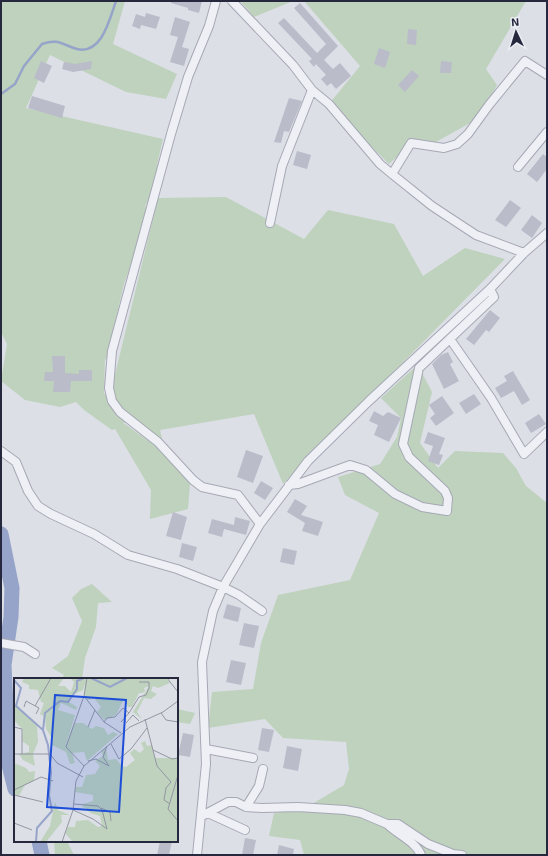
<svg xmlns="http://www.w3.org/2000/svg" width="548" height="856" viewBox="0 0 548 856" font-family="'Exo 2',sans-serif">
	<rect width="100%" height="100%" fill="#dddfe7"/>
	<path fill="#bed2bd" d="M1,1H125L113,44L177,74L166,99L126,92L50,55L26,108L163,139L157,165L159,180L145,206L150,212L124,284L106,360L105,359L104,393L127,421L123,424H125L161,450L190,484L188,509L150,519L151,490L115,429L112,430L84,410L76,402L60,407L25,400L1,381L7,344L1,332Z
		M240,1H293L254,17Z
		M304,1H526L486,69L497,85L479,118L436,142L409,146L389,164L329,104L360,66Z
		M226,197L304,239L328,210L394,224L423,276L465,248L505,259L283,484L254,414L160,430L164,448L110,395L158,198Z
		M414,368L421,371L432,392L420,443L438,468L455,451L503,453L516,468L526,486L547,503V855H304L300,840L269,836L274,813L307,807L344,785L349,769L346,742L283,738L265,719L208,728L212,692L253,689L261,643L278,595L350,580L379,513L345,495L338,477L380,464L397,437L401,418L381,398Z
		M92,584L112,602L98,603L96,627L85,658L82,679H61L64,675L52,668L68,656L82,621L72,598L81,589Z
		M177,709L195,713L190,724L177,722Z
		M54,841H67L74,855H55Z"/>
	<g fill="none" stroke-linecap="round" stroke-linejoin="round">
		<path stroke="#96a4c9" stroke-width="2.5" d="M1,94L15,84L24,66L42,44C59,38 62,45 77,49C102,55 110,18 116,1"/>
		<path stroke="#96a4c9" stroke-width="15" d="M1,534L12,588L11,617L4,665L9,765L15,789
			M39,841L42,855"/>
	</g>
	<path fill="#babcca" d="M171,1H202L199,13L188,10V8L171,3Z
		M300,3L338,46L324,60L333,69L340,63L351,76L336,89L331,83L327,86L321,79L326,75L316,64L314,67L309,61L312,59L278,23L284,18L317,53L326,44L294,8Z
		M146,13L160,17L156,29L141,25L140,29L132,26L136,14L145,17Z
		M175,17L190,22L182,47L189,49L184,66L170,62L178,37L170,35Z
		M408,29L417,30L416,45L407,44Z
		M379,48L390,52L385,68L374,64Z
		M41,61L52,66L44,83L34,78Z
		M92,61L91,69L73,72L62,69L64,62L75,64Z
		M441,61L452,62L451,73H440Z
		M412,70L419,76L405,92L398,85Z
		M32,96L65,106L62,118L28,108Z
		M289,98L302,101L289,132L284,131L281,143L274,142Z
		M297,151L311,155L307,169L293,165Z
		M543,154L547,157V169L537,182L527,174Z
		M510,200L521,208L506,227L495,220Z
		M532,215L542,223L532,238L521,230Z
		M490,310L500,318L489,332L486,330L474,345L466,339Z
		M448,352L453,362L450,364L459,381L444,389L432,364L441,355Z
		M52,356H65V373L79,374V370H92V381H71L70,392H53L54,381H44L45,372H53Z
		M513,371L530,400L522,405L514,391L501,398L495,388L507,381L504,376Z
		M474,394L481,404L466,414L459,403Z
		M442,396L454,413L436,426L430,418L435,414L429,405Z
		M374,411L383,416L388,412L401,418L389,442L374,435L378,425L369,421Z
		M539,414L546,424L531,433L525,423Z
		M428,432L445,438L439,454L443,455L439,465L428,461L433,446L424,443Z
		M246,450L263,456L253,483L237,477Z
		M261,481L273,488L265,500L254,493Z
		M295,499L307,506L301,515L323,522L318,536L302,531L305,523L287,512Z
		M173,512L187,517L181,540L166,536Z
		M235,517L250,521L246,535L224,529L222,537L208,533L212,519L234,525Z
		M182,543L197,547L193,561L179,557Z
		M283,548L297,551L294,565L280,562Z
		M227,604L241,608L238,622L223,618Z
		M244,623L259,626L254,648L239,645Z
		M231,660L246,663L241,685L226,682Z
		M262,728L274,730L269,752L258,750Z
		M183,733L194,735L190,757L178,755Z
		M287,746L302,749L298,771L283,768Z
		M245,838L256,840L253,855H242Z
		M160,841H172L169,855H157Z
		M279,845L294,849L293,855H277Z"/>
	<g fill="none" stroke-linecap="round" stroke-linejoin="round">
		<defs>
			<path id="minor" d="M216,1L209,26L188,77L171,134L112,351L109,388L112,401L120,412L158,442L193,480L202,487L238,495L260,524
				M232,1L293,65L312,90L329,104L380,164L392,174L432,206L476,235L524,253
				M518,167L547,132
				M392,174L411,143L444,148L457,144L468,134L489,105L525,61L547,75
				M270,223L282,166L312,90
				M450,339L491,398L524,454L547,432
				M1,451L16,462L28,491L38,506L51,514L94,534L128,555L177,569L223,587L239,595L262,611
				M289,485L298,484L350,465L366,470L395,494L422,507L447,511L448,498L445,491L409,457L403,444L419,368L494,297L490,289
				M1,643L24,647L35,654
				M206,749L253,758
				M246,807L259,786L263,769
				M208,813L245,830
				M202,816L228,802H236L246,807L262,808L298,807L345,810L361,813L387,824H398L428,844L453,854L462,855
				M387,824C397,834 416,842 421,855
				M197,855L206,764L202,662L213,611L223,587L260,524L308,461L369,401L490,289L524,253L547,233"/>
		</defs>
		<use href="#minor" stroke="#a6a8b4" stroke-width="10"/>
		<use href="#minor" stroke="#eff0f6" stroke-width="8"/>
	</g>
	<g transform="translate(14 678)">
		<rect width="164" height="164" fill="#dddfe7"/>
		<path d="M10,0H50L44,8H51L57,14L60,4L56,0H152L156,5L144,10L139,8L137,13L143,16L137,21L130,20L123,34L128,41L119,34L135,8L130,10L131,13L129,15H125L118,29H114L110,21L102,37L90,42L83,34L87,29L80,20L74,22L70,17L71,6L69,12L57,18L55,24L63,29L62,32L47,25L44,32L61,37L51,70L60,45H69L78,51L82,48L90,50L94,57L99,54L104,56L73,83L70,74L58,75L61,85L56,86L52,74L38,67L39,62L32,51L31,39L26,36L30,25L27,24L24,12L15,11V7L8,4ZM0,24L23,48L24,64L19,76L21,88L9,82L5,76L15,74V68L8,63L9,52L0,42ZM131,63L133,68L138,67L141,80H164V164L58,163L51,155L54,149H61L62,143L74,142L84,149L88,148L86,138L76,135L72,130L68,129L69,126L79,123V117L61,114L62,109H68L72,97L81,96L86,88L81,83L89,78L87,73L92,70L94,82L102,81L108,88L112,89L121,82L116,75L120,71L126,75L130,71L127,65ZM0,85L12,90L15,94L21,93L20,103L11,107L5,118L0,116ZM41,124L44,132L56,137H47L48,144L32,164H26L36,148Z" fill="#bed2bd"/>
		<path fill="none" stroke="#96a4c9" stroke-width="2" d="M77,0L96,9L113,0M0,2L7,10L2,28L29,52L34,67L37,94L35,117L38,133L23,150L22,164M29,52L31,35L46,23L54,24L63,11V3L70,0"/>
		<path fill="none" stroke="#9496a3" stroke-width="1" d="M153,0L164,14M70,18L90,44L107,55M21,28L37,0M10,29L12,23L25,30L22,36M115,35L125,19L132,17L135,10V4H125M147,35L152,42L164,44M131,41L143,88L157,104L152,110L150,122L156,126M90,44L93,40L101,39L109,30L115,35L107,44M112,45L119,37L125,43M0,49L8,51V76M74,49L81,32M97,66L105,81L117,71L133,50M139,72L158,81L164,80M0,76H36L43,85L69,99M74,83L82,81L95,88L89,79L93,68M70,88L52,69L70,18L73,0M164,97L154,131L164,143M0,112L27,99L39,103M0,117L29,124M60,126L84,128M87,130L96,134L97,143M59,132L79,141L93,151L88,132L84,128M0,145L18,152M48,164L59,132L62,103L70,88L116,49L149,34L164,23"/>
		<path fill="#1d4ed8" fill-opacity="0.15" stroke="#1d4ed8" stroke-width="2" d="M41,17L112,22L105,134L33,129Z"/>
		<rect width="164" height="164" fill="none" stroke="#26293e" stroke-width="2"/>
	</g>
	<rect width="548" height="856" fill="none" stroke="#26293e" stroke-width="4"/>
	<g transform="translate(516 32) rotate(356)" stroke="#eceef5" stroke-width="3" paint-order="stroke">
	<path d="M0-3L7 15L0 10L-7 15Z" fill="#26293e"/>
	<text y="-6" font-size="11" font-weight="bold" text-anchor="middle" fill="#26293e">N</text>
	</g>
</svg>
